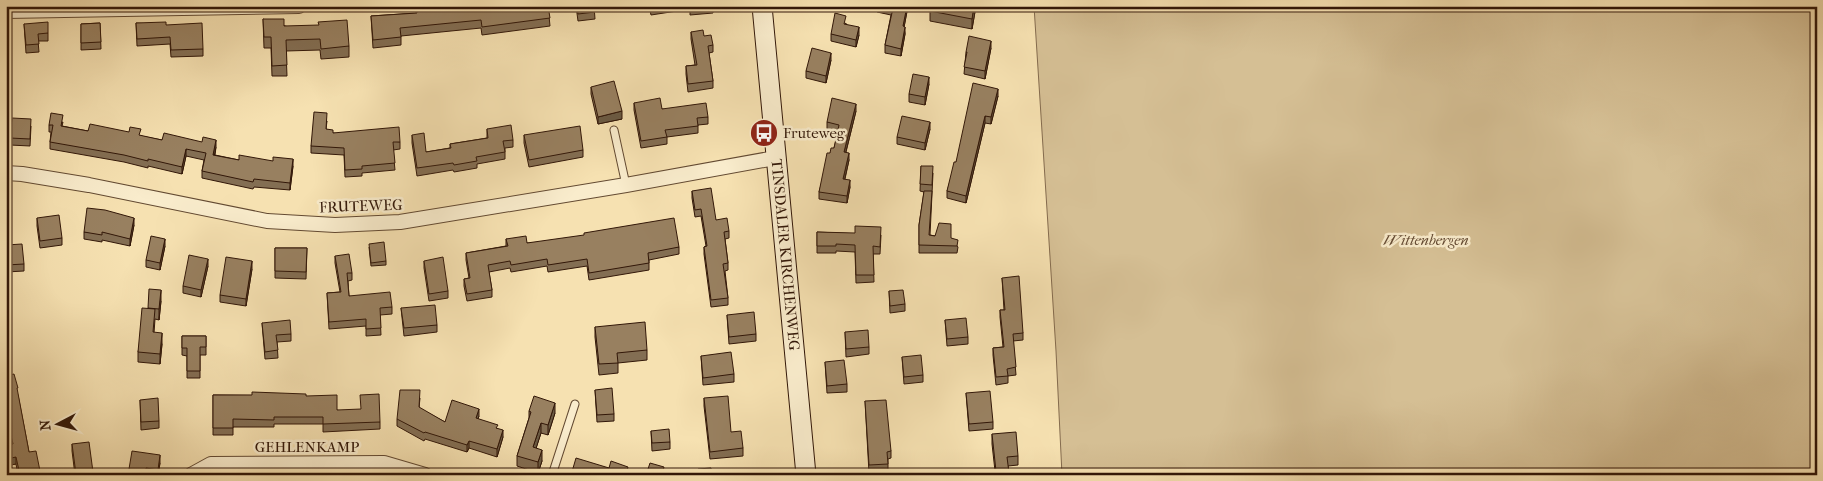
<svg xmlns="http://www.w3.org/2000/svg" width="1823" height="481" viewBox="0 0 1823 481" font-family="'IM FELL French Canon',serif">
	<rect width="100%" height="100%" fill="#f6e1b1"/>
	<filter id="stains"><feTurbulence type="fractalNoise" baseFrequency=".004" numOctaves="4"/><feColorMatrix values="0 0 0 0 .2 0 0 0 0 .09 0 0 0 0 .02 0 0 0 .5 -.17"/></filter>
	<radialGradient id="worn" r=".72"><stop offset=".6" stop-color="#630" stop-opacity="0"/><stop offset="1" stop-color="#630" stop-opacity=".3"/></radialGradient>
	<path fill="#d5bf94" stroke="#846b4e" d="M1034,6H1817V475H1062L1056,351Z"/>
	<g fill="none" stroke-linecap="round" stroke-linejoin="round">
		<defs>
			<path id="lane" d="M614,130L626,185
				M552,475L575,404"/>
			<path id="street" d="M6,11L299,6
				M6,173L22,174L89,185L267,221L335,225L400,222L626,185L775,158
				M191,475L211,464L384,463L425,475"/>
			<g id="secondary">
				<path id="s1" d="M762,6L806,475"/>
			</g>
		</defs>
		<use href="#lane" stroke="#634a32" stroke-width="9"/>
		<use href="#street" stroke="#634a32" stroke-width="16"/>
		<use href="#secondary" stroke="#321708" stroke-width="21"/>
		<use href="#lane" stroke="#f9eccc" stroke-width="7"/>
		<use href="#street" stroke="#f9eccc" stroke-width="14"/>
		<use href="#secondary" stroke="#f9eccc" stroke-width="19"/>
	</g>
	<path fill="#836e53" stroke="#321708" d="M416,6H548L550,26L482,35L481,28L401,36V45L373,48L371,16L416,13Z
		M576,6H594L595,19L578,21Z
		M649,6H713V13L690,15V9L651,15Z
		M877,6H908L904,27L905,34L901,56L885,53V45L891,15L877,12Z
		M976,6L972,29L930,21V11Z
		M263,19L349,46V57L321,59L320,50L286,51L287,76H272L271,48H264Z
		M100,23L101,49L81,50V24Z
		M136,23L166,25L203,49V56L171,57L170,44L137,46Z
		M846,23V24L859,35L856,47L831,41V34Z
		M24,24L48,33V41H38L39,52L26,53Z
		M691,32L704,36L713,45V52L709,53L713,81V88L688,92L686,74V66L695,65L691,39Z
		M991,48L985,79L964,74L966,52Z
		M831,60L826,83L806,78V71Z
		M929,84L925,105L909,102V94Z
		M591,87L622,119L598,124L591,94Z
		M998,96L991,124L985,123L966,203L947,198V191L956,162Z
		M634,103L662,109L708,117V124L698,125V133L667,137V144L641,148L634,110Z
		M856,111L846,152L849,160L845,179L850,187L847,203L819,199V192L830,153L834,148L838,132L827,130V122Z
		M327,121L326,129L333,133L400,142V149L393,150L395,170L362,173V176L345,177L344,155L311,153V146Z
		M63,122L62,126L88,131L141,136L162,140L216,147L215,155L239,160L293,166L290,190L254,187L253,189L202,178V171L204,160L186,156L182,174L148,166V168L124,162L50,149V142L51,132H49V125Z
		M31,126L30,146L10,145V138Z
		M487,129L513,140V147L505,148V159L477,164V168L454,172L453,170L417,176L412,143V135L426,152L450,148V144L487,138Z
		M930,129L925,150L897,144V137Z
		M524,135L583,150V157L529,167L524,143Z
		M921,166L933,173L930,235L951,239L958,247L957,253H919V225L924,192L920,191Z
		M692,191L716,220L729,231V238L725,239L728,263V270L725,271L728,298V305L711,307L704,254V247L706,246L701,216L695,217L692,198Z
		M37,218L62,238V245L40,248L37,226Z
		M134,225L130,246L102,240V242L84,239V232Z
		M817,232L881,235L880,254H873L874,282L856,283L855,252L836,251V253H817Z
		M506,239L527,243L679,247V254L649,260V270L589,280L587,266L548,272L547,266L511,272L510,268L489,272L492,290V297L467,301L464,286V279L469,278L466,260V253L506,246Z
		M6,245L24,264V271L6,272Z
		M165,246L160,270L146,267V260Z
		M369,247L386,261V265L371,266Z
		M275,248H307L306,279L275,278Z
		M335,256L352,273V280L348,281L349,296L392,307V314L380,315L381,335L366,336V326L329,329L327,293L340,292L335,263Z
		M424,261L448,291V298L429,301L424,268Z
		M208,266L201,297L183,293V286Z
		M252,269L246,306L220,302V295Z
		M1002,278L1023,333V340L1013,341L1016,375L1008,376V383L996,385L993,355V348L1003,347L1000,317V310H1004Z
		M889,291L905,304V311L890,313Z
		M161,301L159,320L155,319L154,333L162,344L160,364L138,362V352L148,308Z
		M401,308L437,325V332L404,336Z
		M727,315L756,334V341L729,344Z
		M945,320L968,337V344L947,346Z
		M262,323L291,334V341L277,342L278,358L265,359Z
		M595,327L647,350V360L618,363V373L599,375L595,337Z
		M845,332L869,347V354L846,357Z
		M182,336H206V355H200V378H187V356L182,355Z
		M701,356L734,374V382L703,385Z
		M902,357L923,375V382L904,384Z
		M825,362L847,384V392L827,393Z
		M6,376L18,395L29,452L40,475H18L16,464L11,465L8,452V445L12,444L6,422Z
		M595,390L614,414V421L597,422Z
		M966,393L993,422V429L969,431Z
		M213,395L306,396L337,410L380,422V429L323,432V424H274V427H233V435H213Z
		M420,398L419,408L445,422L479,416L478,419L498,429L503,437L497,457L469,448L467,452L425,439L424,441L397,426V419Z
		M704,398L743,448V456L710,459L704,406Z
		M140,400L159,421V428L141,430Z
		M865,401L891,451V458L888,459V471L869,473Z
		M529,411L555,413L548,435L541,433L536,448L542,461L538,473L517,466V456L529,418Z
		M651,431L670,442V449L652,451Z
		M992,434L1018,456V465L1008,466L1009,475H978L995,471L992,444Z
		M72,444L93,472V475H75L72,451Z
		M160,463L158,475H128Z"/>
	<path fill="#6a5a43" stroke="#321708" d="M907,6H908L903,33V26Z
		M974,6H976L972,29V19Z
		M859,27V35L856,47V40Z
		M905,27V34L901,56V49Z
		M991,41V48L985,79V71Z
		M831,53V60L826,83V76Z
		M929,77V84L925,105V97Z
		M998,89V96L991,124V117Z
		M856,104V111L844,159V152Z
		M622,111V119L598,124V117Z
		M985,116V123L966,203V196Z
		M930,122V129L925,150V143Z
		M216,140V147L213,162V155Z
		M186,149V156L182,174V167Z
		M849,153V160L843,186V179Z
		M293,159V166L290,190V183Z
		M850,180V187L847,203V196Z
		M134,218V225L130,246V239Z
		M165,239V246L160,270V263Z
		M208,259V266L201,297V290Z
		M252,261V269L246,306V299Z
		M161,290V301L159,320V309Z
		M162,333V344L160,364V354Z
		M555,403V413L548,435V425Z
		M479,409V416L476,425V418Z
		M541,423V433L533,458V447Z
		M503,430V437L497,457V449Z
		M469,441V448L467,452V445Z
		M542,450V461L538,473V462Z
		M160,455V463L158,475V470Z
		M16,457V464L11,465V458Z
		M40,471V475H24Z"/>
	<path fill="#988060" stroke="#321708" d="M416,6H548L550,18L482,27L481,20L400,28L401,37L373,40L371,16L417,13Z
		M577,6H594L595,12L578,14Z
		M690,6H706L690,8Z
		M885,6H907L903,26L905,27L901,49L885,45L893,8Z
		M931,6H974L972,19L930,11Z
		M835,13L846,16L844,24L859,27L856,40L831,34Z
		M263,19H284V26L319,25L318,22L347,20L349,46L321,49L320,39L286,40L287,65L272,66L271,37H264Z
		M48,22V33L38,34L39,44L26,45L24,24Z
		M166,22V25L202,23L203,49L171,50L170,37L137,39L136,23Z
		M100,23L101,42L81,43V24Z
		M703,30L704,36L711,35L713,45L708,46L713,81L688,84L686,66L697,65L691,32Z
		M969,36L991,41L985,71L964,67L967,52H966Z
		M812,48L831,53L826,76L806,71Z
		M913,74L929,77L925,97L909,94Z
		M614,81L622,111L598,117L591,87Z
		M973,83L998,89L991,117L985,116L966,196L947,191L954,162H956Z
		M660,98L662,109L706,103L708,117L697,118L698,126L665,130L667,137L641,141L634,103Z
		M832,98L856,104L844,152L849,153L843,179L850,180L847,196L819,192L827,153H830L831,148H834L839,125L827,122Z
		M314,112L327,113L326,129L333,130V133L399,127L400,142H393L395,163L362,166V169L345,170L344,148L311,146Z
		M51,113L63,115L61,126L88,131L90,124L129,132L130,127L141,129L139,135L162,140L164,133L202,142L203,137L216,140L213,155L239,160V155L273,161V157L293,159L290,183L254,179L253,182L202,171L206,153L186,149L182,167L148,159V161L124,155L50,142L53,125H49Z
		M902,116L930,122L925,143L897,137Z
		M12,118L31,119L30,139L10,138Z
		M511,125L513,140L503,141L505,152L476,157L477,161L454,165L453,163L417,168L412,135L424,133L426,152L451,148L450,144L488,138L487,129Z
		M580,126L583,150L529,160L524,135Z
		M921,166H933L932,185L920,184Z
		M711,188L716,220L727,218L729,231L724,232L728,263L723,264L728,298L711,300L704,247L707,246L701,209L695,210L692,191Z
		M924,191H932L929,235L935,236L939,223L951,224V238L958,240L957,246L919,245V225Z
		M87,208L105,210L134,218L130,239L102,232V235L84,232Z
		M59,215L62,238L40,241L37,218Z
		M674,218L679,247L648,253L649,263L589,273L587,259L548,265L547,259L511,265L510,261L488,265L492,290L467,294L464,279L470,278L466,253L508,246L506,239L526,236L527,243L584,235V233Z
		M855,226L881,227L880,247L873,246L874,275H856L855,245L836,244V246H817V232L855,233Z
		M151,236L165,239L160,263L146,260Z
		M384,242L386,261L371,263L369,244Z
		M22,244L24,264L6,265V245Z
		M275,248H307L306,272L275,271Z
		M349,254L352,273H347L349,296L390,292L392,307L380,308L381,328L366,329V319L329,322L327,293L341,292L335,256Z
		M189,255L208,259L201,290L183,286Z
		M226,257L252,261L246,299L220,295Z
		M443,257L448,291L429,294L424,261Z
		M1019,276L1023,333L1013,334L1016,367L1007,369L1008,376L996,377L993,348L1004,347L1000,310H1005L1002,278Z
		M149,289L161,290L159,309L148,308Z
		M903,290L905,304L890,306L889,291Z
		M435,305L437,325L404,328L401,308Z
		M142,308L155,309L153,332L162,333L160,354L138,352Z
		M754,312L756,334L729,337L727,315Z
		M966,318L968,337L947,339L945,320Z
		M290,320L291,334L276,335L278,350L265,352L262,323Z
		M645,322L647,350L617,353L618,363L599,364L595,327Z
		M868,330L869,347L846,349L845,332Z
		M182,336H206V347H200V371H187V348H182Z
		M731,352L734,374L703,378L701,356Z
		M921,355L923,375L904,377L902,357Z
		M844,360L847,384L827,386L825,362Z
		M14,374L18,388H17L29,452L36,451L40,471L24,475H20L16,457L11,458L8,445L13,444L6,415V376Z
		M612,388L614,414L597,415L595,390Z
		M400,390H420L419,407L445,422L452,400L479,409L476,418L498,425L496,428L503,430L497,449L469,441L467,445L425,432L424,433L397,419Z
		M990,391L993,422L969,424L966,393Z
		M252,392L306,394V396L337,395V410L361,409L360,395L379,394L380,422L323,424V417H274V420L233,419V428H213V395H252Z
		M534,396L555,403L548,425L541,423L533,447L542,450L538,462L517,456L531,412L529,411Z
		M728,396L731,432L741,431L743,448L710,452L704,398Z
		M158,398L159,421L141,422L140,400Z
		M886,400L891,451L887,452L888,464L869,465L865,401Z
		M669,429L670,442L652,443L651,431Z
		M1016,432L1018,456L1007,457L1009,473L998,475H978V473L996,471L992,434Z
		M89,442L93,472L76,474L72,444Z
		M132,451L160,455L158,470L146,468L145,475H128Z
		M576,458L609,468L611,461L628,467L626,475H571Z
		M650,463L664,467L662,475H646Z
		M711,468L712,475H698V469Z
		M356,474H368V475H356Z"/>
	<defs>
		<symbol id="bus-disc" viewBox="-11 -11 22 22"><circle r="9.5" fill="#8f2418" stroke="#f9eccc"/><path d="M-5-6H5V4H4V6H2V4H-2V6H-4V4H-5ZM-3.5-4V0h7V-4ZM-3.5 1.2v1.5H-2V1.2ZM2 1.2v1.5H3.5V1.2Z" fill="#fff"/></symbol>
	</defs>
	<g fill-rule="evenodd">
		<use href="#bus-disc" x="748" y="117" width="32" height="32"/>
	</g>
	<g text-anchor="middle" stroke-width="5" stroke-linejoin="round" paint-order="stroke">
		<g font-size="15" fill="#321708" stroke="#f9eccc" text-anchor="start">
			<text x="783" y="138">Fruteweg</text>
		</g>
		<g font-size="15" fill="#321708" stroke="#f9eccc">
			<text transform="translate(361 206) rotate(-2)" y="5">FRUTEWEG</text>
			<text dy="5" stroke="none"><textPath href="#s1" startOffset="250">TINSDALER KIRCHENWEG</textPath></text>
			<text x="307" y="452">GEHLENKAMP</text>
		</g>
		<g font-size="15" font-style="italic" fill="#634932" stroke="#f9eccc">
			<text x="1426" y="245">Wittenbergen</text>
		</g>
	</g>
	<rect width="1823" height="481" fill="none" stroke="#f6e1b1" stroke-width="25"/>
	<rect x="8" y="8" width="1808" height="466" fill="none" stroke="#321708" stroke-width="2.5"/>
	<rect x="12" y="12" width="1798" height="456" fill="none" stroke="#321708"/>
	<g transform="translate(58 424) rotate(264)" stroke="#f9eccc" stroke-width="4" paint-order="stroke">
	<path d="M0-4L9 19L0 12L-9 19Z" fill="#321708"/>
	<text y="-8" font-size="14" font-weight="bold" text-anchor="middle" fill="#321708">N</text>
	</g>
	<rect width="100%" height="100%" filter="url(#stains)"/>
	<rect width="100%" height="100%" fill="url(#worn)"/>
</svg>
